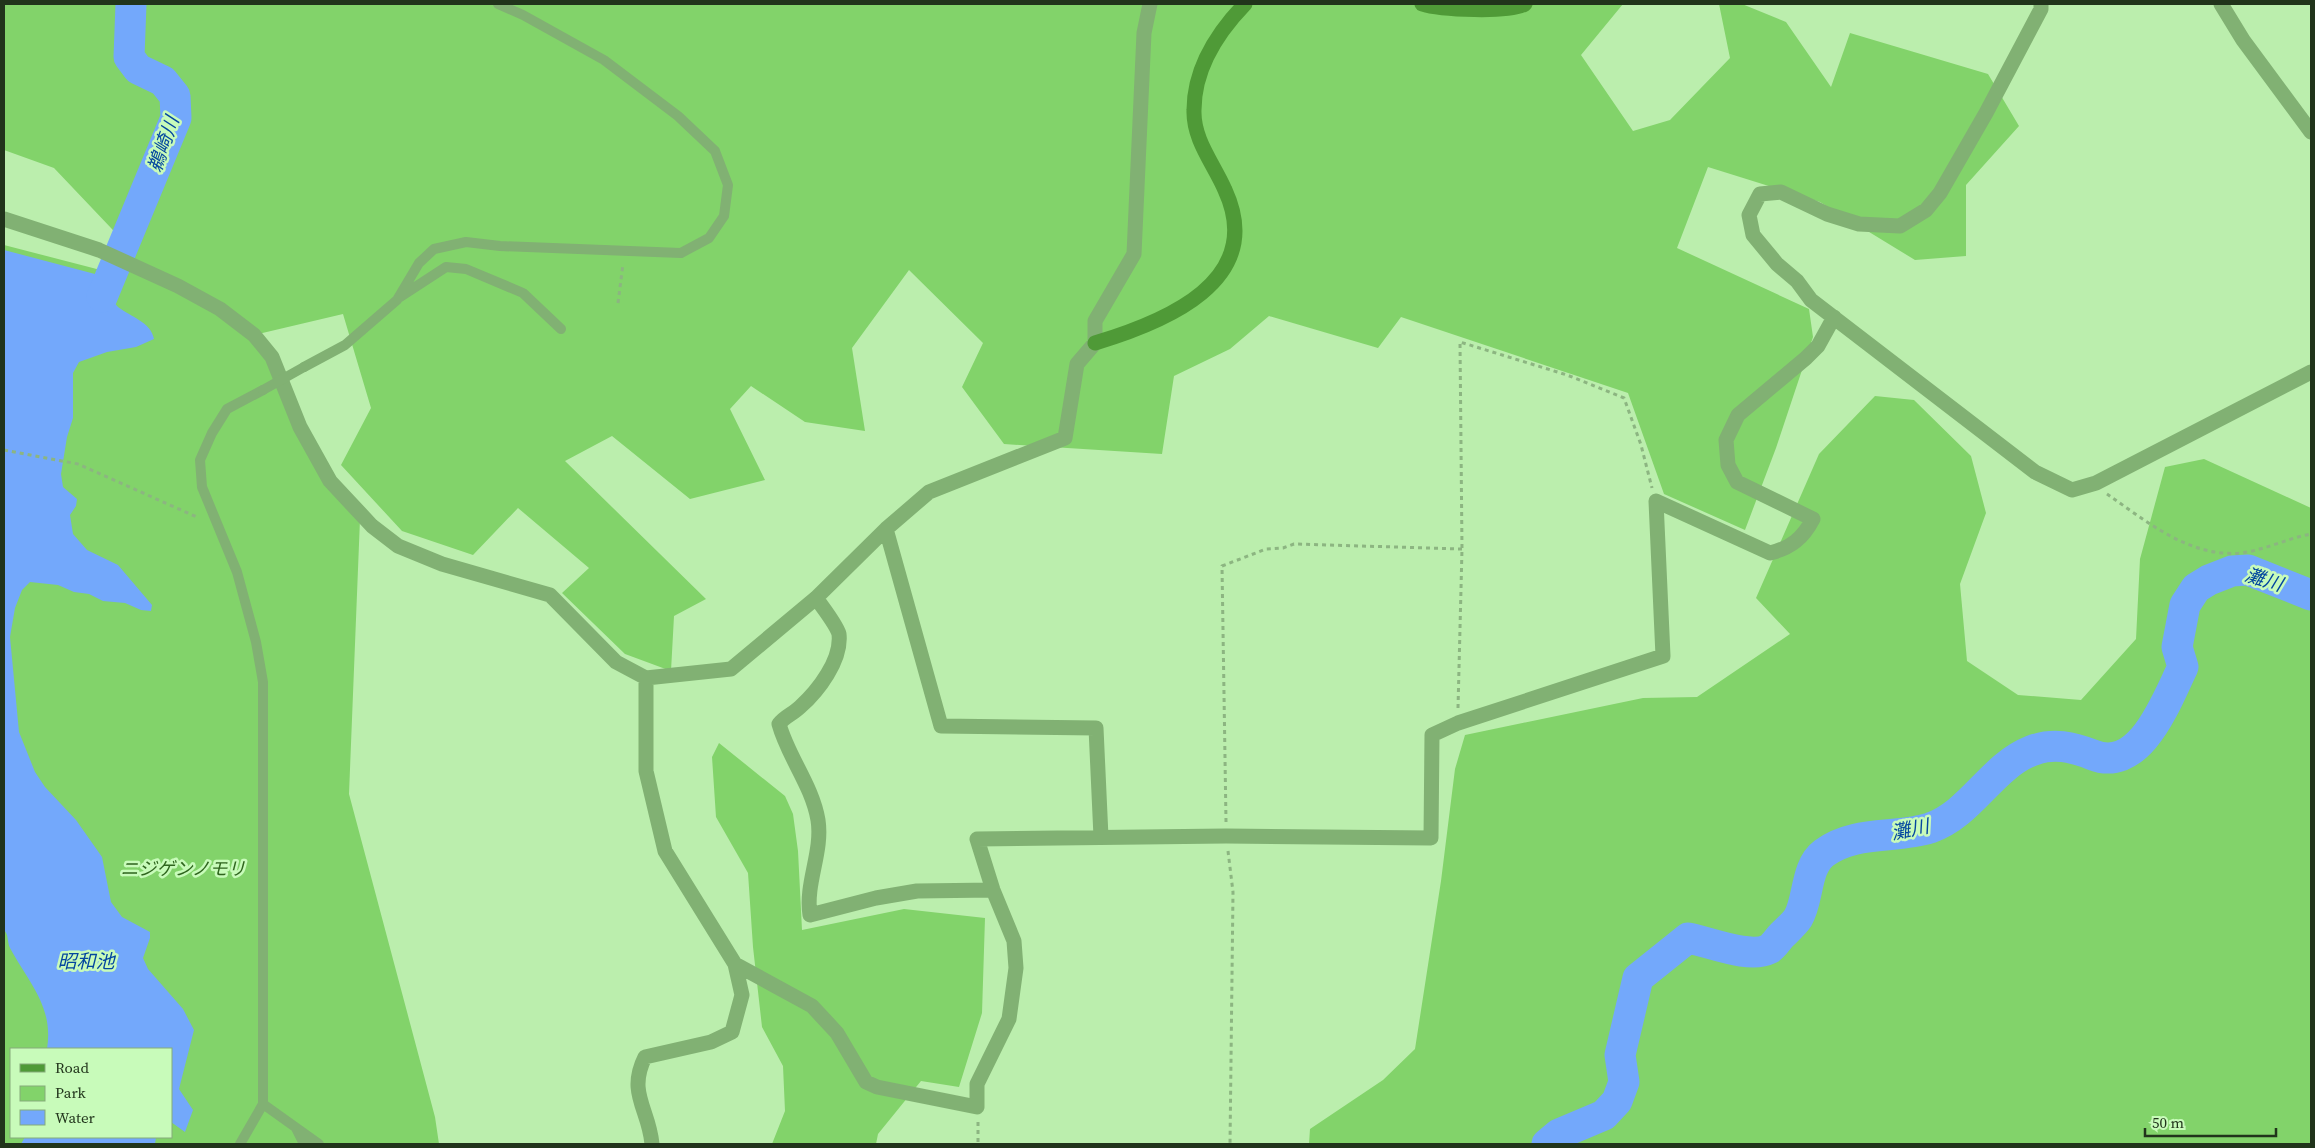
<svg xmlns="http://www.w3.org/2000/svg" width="2315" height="1148" viewBox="0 0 2315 1148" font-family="'Source Serif 4','Noto Sans JP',serif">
	<rect width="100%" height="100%" fill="#bbeead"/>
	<path fill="#82d36a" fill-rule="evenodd" d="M4,4H1623L1581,55L1633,131L1670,120L1730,58L1719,4H1742L1786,22L1831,87L1850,33L1988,74L2019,126L1966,185V256L1915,260L1820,202L1708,167L1677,248L1809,309L1813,337L1776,448L1745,530L1664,494L1628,393L1401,317L1378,348L1269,316L1230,349L1174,376L1162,454L1004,444L962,387L983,343L909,270L852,348L865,431L805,422L751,386L730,409L765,480L690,499L612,436L565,461L706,599L674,616L671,671L625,654L562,593L589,568L518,508L473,555L402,531L341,465L371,408L343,314L254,335L360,519L349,794L435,1117L439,1144H4V245L116,274L130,248L54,168L4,150ZM11,1049H171V1137H11Z
		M1875,396L1914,400L1971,456L1986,513L1960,584L1967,661L2018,695L2081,700L2136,639L2140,559L2165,467L2204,459L2311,508V1144H1309L1310,1129L1383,1080L1415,1049L1441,881L1455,769L1465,735L1643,698L1697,697L1790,634L1756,598L1819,454Z
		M719,743L785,796L793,814L798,851L802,930L904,909L985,918L982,1013L959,1087L921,1081L878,1134L876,1144H772L785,1111L783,1066L762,1027L753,947L748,873L716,817L712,757Z"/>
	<path fill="#73a8fb" d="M4,250L95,274L110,286L109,293C111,298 114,303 118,307C131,317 151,322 154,339L136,347L107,352L79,362L73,373V418L67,437L61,474L63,487L77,499L76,506L70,515L73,534L87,550L118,565L152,605L151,611L141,610L125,603L103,601L89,594L74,592L58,585L30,582L22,590L15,608L10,637L19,732L35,772L45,787L76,820L102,857L111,902L122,917L150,932V938L143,958L148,969L183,1009L194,1030L179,1089L193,1110L185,1132L171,1122V1049H47C54,1006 28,982 10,948C7,942 9,935 4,930Z
		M25,1137H156L155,1144H21Z"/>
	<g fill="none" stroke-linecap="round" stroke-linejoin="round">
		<path stroke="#73a8fb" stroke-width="31" d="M102,297L176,118L175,96L163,81L138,69L129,57L131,4
			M1547,1144L1559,1134L1604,1115L1617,1101L1624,1082L1620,1055L1638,978L1688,938C1710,942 1749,959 1769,949C1774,946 1778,939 1782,935C1787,930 1794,924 1798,918C1809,900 1805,867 1824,853C1855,830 1895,839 1930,828C1971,814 1991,767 2031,751C2053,742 2073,747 2093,755C2141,774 2167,699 2183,667L2177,647L2185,605L2196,588L2209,580L2232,571L2248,570L2311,595"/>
		<path stroke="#8cb581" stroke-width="3" stroke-dasharray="4 4" stroke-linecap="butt" d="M618,303L623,264
			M4,450L78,464L199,518
			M2107,494C2146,521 2190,558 2241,553C2265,550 2288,538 2311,534
			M1458,708L1462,549L1460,342L1567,375L1624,398L1641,445L1652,488
			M1226,822L1222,566L1266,549L1283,548L1294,544L1462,549
			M1228,851L1233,892L1230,1144
			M978,1122V1144"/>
		<path stroke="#81b173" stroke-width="10" d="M400,297L446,267L466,269L523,293L561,329
			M304,367L345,345L397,300L419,263L434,249L466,242L500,246L681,253L709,238L724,216L728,185L715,151L678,116L604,60L523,15L498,4
			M263,1104L319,1144
			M296,1128L304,1144
			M240,1144L263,1104V682L256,642L237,572L202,487L200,460L212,433L227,409L263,390"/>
		<path stroke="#81b173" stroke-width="15" d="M2041,4V9L1986,113L1940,193L1926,210L1900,226L1859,224L1827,214L1781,192L1760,194L1749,215L1753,235L1777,264L1797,281L1811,300L2035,472L2072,490L2096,483L2311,372
			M2221,4L2243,40L2311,132
			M4,219L99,250L178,286L220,309L254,335L272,357L300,427L330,481L372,526L398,546L442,564L550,595L616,662L646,678L731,669L816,598L886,529L929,492L1065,438L1077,364L1095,343V321L1134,254L1144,33L1150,4
			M886,529L941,726L1096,728L1101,837
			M816,598C822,606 837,626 839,634C842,660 818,691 800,707C793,714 785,716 779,724C788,757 812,785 818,820C823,852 805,883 810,915L876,898L917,891L993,890
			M646,678V771L665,851L735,964L742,995L732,1032L711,1042L645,1057C627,1093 649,1109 652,1144
			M735,964L812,1006L837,1033L866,1082L877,1087L977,1107V1084L1009,1019L1016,968L1014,941L993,890L977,839L1226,836L1431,838L1432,735L1458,723L1663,656L1656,501L1770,553C1791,548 1803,538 1813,519L1737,482L1728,465L1726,440L1738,415L1806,358L1818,346L1834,317"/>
		<path stroke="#4f9a37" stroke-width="15" d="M1422,4C1440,10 1510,13 1525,4
			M1095,343C1165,322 1267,281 1225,190C1214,164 1193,140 1194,110C1194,68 1217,33 1245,4"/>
		<path stroke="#81b173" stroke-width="10" d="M263,390L304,367"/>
	</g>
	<g text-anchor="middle" stroke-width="5" stroke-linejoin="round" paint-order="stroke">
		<g font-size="18" font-style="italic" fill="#2f651e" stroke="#c8fbba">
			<text x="183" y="875">ニジゲンノモリ</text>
		</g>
		<g font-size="19" font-style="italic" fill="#03469f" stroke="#c8fbba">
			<text transform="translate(163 144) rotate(-71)" y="7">鵜崎川</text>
			<text transform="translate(2264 579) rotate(17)" y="7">灘川</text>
			<text transform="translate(1910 829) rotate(-11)" y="7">灘川</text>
			<text x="86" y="968">昭和池</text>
		</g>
	</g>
	<rect width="2315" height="1148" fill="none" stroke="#21341b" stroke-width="10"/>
	<rect x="10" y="1048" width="162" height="90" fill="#c8fbba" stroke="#85ab7a"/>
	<rect x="20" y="1064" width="25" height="8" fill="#4f9a37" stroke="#85ab7a"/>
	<text x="55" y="1073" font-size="15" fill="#21341b">Road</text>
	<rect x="20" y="1086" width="25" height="15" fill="#82d36a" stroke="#85ab7a"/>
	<text x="55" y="1098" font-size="15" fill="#21341b">Park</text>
	<rect x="20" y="1110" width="25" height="15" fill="#73a8fb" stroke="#85ab7a"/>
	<text x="55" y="1123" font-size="15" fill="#21341b">Water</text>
	<path d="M2145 1128v8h131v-8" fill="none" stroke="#21341b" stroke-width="2.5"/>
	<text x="2152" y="1128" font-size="15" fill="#21341b" stroke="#c8fbba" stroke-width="4" paint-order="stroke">50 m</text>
</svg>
